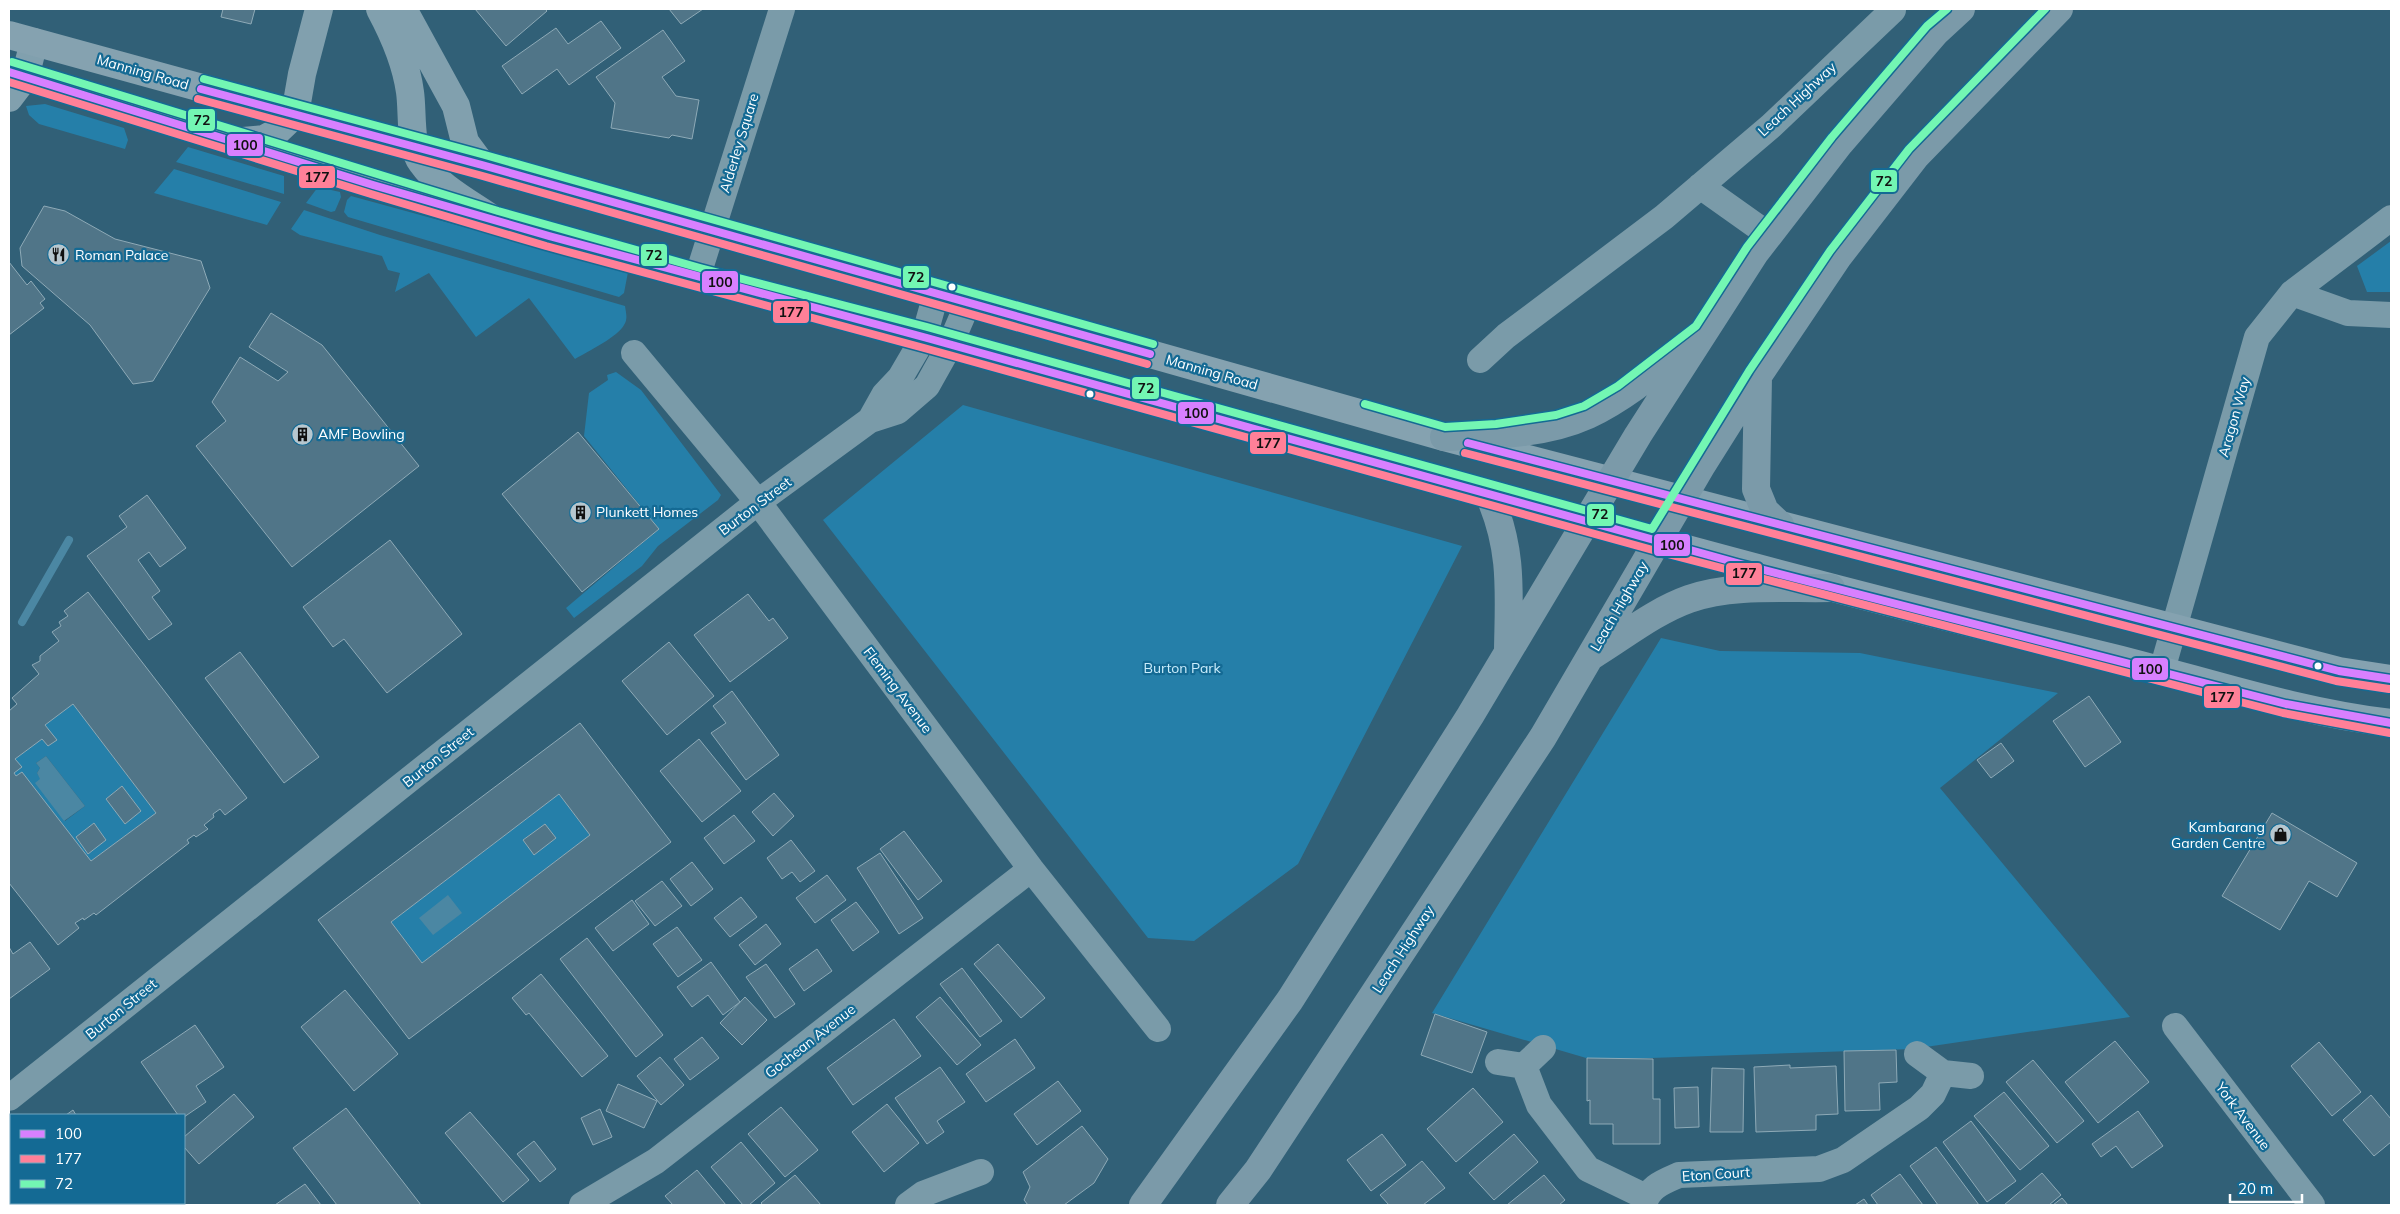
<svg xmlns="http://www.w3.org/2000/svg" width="2400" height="1214" viewBox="0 0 2400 1214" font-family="Mulish,sans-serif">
	<rect width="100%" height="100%" fill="#316077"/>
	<path fill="#257fa9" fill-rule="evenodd" d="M45,104L124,128L128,140L125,149L39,124L29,115L26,106Z
		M188,147L284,176V194L176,162Z
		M174,169L281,202L267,225L154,193Z
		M318,187L340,192L341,197L335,211L331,212L306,203Z
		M351,196L628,272L624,293L619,297L348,217L344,212L347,200Z
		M304,210L380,235L625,306C626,313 628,319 624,325C619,336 587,352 575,359L529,298L476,337L429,273L395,292L400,273L388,270L382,256L300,235L291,229Z
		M2391,241V292H2367L2357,266Z
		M616,372L641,390L721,495L718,500L658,546L642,566L574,618L566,608L659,529L584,436L589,393L608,380L607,375Z
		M963,405L1462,546L1298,864L1194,941L1148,938L823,520Z
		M1661,638L1720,651L1860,653L2058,693L1940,788L2130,1017L1912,1049L1593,1060L1432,1013Z
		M73,704L156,813L91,861L14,773L21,767L15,759L42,739L48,746L56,740L45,725ZM46,756L85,806L65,821L37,773L40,768L36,763ZM122,786L141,811L125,823L106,799ZM94,823L106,840L88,853L76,837Z
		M559,794L590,835L422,963L391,922ZM545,824L556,838L534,854L523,840Z"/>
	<path fill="#4b87a3" d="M46,756L85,806L64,821L35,783L40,779L37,773L40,768L36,763Z
		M448,895L462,913L433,935L419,918Z"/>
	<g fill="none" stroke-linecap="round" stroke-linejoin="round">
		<path stroke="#4b87a3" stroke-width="8" d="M22,622L69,540"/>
	</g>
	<path fill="#507588" stroke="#8eaab7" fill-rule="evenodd" d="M223,9H255L251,24L221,17Z
		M475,9H545L547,11L506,46Z
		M669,9H703L681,24Z
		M601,21L621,48L569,85L557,69L522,94L502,66L556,28L568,44Z
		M663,30L685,61L662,77L676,96L699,100L692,139L672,135L669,138L611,128L615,103L596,77Z
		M44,206L65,211L115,239L201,261L210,288L153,381L133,384L90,325L22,266L20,248Z
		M9,262L27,285L31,281L45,299L40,303L44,308L9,335Z
		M271,313L322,345L419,466L292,567L196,446L226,421L212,402L240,357L278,381L288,372L249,347Z
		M578,432L659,529L582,592L502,494Z
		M147,495L186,548L160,567L149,552L138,560L160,591L152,597L172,624L149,640L87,556L127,527L119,516Z
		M390,540L462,634L387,693L344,639L333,647L303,607Z
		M88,592L247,798L225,815L220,809L213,814L214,817L204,825L208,829L196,837L194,835L187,840L189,843L96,915L94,913L84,920L83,918L75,923L79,928L58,945L9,883V711L17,704L12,698L39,674L32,665L40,661V656L59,641L52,632L61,626L59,622L68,616L64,611ZM73,704L156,813L91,861L22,772L16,776L14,773L22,767L15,759L42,739L48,746L57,740L45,725Z
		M748,594L769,621L773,618L788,638L730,682L694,635Z
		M669,642L714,696L667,735L622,681Z
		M240,652L319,757L284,783L205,678Z
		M732,691L779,755L746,780L711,733L726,723L713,706Z
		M2089,696L2121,742L2085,767L2053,721Z
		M580,723L671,842L409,1039L318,920ZM559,794L590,835L422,963L391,922Z
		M699,739L741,791L702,822L660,771Z
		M2001,743L2014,761L1991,778L1977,760Z
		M122,786L141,811L125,824L106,799Z
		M774,793L794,816L773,836L752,812Z
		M2272,813L2357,863L2337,897L2309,881L2280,930L2222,896Z
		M734,815L755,841L724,864L704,838Z
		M94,823L106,840L88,854L76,837Z
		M545,824L556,838L534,855L523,840Z
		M904,831L942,881L918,900L880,849Z
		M791,840L815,871L800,882L792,872L782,879L767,858Z
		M880,853L923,918L899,934L857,868Z
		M692,862L713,889L691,906L670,879Z
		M827,875L846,900L815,923L796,898Z
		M662,881L682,906L655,926L635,901Z
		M741,897L757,917L730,937L714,918Z
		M632,900L649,924L613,951L595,928Z
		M856,902L879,932L853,951L831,920Z
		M766,924L781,944L755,965L739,945Z
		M677,927L702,960L678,977L653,944Z
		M587,938L663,1035L636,1057L560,959Z
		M30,942L50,969L9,999V947L13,954Z
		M998,944L1045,998L1021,1018L974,964Z
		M817,949L832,971L804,991L789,969Z
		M711,962L740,1002L723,1015L708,995L692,1007L677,987Z
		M766,964L795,1004L775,1018L746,977Z
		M962,968L1002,1021L980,1037L940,984Z
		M541,974L608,1056L582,1077L529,1013L526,1015L512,998Z
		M345,990L398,1054L354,1091L301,1027Z
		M745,997L767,1020L742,1045L720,1023Z
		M940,997L981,1045L957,1065L916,1017Z
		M1435,1014L1487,1032L1472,1073L1421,1055Z
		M894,1019L921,1056L853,1105L827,1068Z
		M195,1025L224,1067L196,1086L206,1102L184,1117V1115H178L141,1062Z
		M702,1037L719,1058L690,1080L674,1059Z
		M1015,1039L1035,1068L986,1102L966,1074Z
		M2115,1041L2149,1082L2098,1123L2065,1082Z
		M2319,1042L2361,1092L2332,1116L2291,1066Z
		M1896,1050L1897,1082L1879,1083L1880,1110L1845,1111L1844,1051Z
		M660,1057L684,1085L661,1105L637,1076Z
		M1587,1058L1653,1059V1099H1660V1144H1613V1124H1590V1100L1587,1101Z
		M2033,1060L2084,1121L2057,1143L2006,1082Z
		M1790,1065V1068L1836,1066L1838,1114L1816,1115V1130L1756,1132L1754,1067Z
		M940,1067L965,1102L937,1121L944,1132L927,1144L895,1098Z
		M1712,1068L1744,1069L1743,1132H1710Z
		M1058,1081L1081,1111L1037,1145L1014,1114Z
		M618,1084L657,1101L644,1128L606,1111Z
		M1698,1087L1699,1127L1675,1128L1674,1088Z
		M1473,1088L1503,1122L1456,1162L1427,1129Z
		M2004,1092L2049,1146L2020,1170L1974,1116Z
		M234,1094L254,1117L199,1164L184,1147V1137Z
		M2371,1095L2391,1119V1142L2374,1156L2343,1120Z
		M887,1104L919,1143L884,1172L852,1132Z
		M781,1107L818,1150L785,1177L748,1134Z
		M346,1108L421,1205H337L293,1148Z
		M600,1109L612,1137L593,1145L581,1118Z
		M73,1110L76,1115H66Z
		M2138,1111L2163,1146L2132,1168L2116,1146L2101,1157L2092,1144Z
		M470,1112L529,1180L503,1202L445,1133Z
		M1971,1121L2016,1181L1987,1202L1943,1142Z
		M1082,1126L1108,1159L1094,1183L1064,1205H1028L1024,1200L1030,1187L1023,1172Z
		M1382,1134L1406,1165L1371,1191L1347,1160Z
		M1514,1134L1538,1162L1494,1200L1469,1173Z
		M534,1141L556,1169L540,1182L517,1154Z
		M741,1142L775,1183L749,1205H743L711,1167Z
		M1936,1147L1979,1205H1938L1910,1166Z
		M1422,1161L1445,1188L1423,1205H1389L1380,1195Z
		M9,1166L11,1169V1203H35L37,1205H9Z
		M697,1170L726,1205H673L665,1196Z
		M2042,1173L2061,1195L2049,1205H2004Z
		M1900,1174L1923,1205H1878L1871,1195Z
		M795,1175L821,1205H763L761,1203Z
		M1544,1175L1565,1200L1559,1205H1507Z
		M305,1184L321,1205H275Z
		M2062,1198L2068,1205H2053Z
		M1864,1199L1868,1205H1855Z
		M49,1203H67L63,1205H51Z
		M104,1203H125L127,1205H101Z"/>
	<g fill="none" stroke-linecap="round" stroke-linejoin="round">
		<path stroke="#7a9ba9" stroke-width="26" d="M1700,186L1769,235
			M697,278L782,9
			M2292,293L2348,313L2391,315
			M634,353L758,502L1031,869L1158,1029
			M1480,360L1506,336L1664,217L1771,126L1893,10
			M870,420L884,395L900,378L924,337L936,294
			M2162,670L2257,337L2292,293L2391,218
			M2175,1026L2312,1205
			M1917,1054L1943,1073L1971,1076
			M1498,1062L1524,1066L1543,1048
			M1524,1066L1539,1105L1588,1169L1646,1197
			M9,1098L758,502L870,420L898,411L927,386L950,345L968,303
			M169,1203L170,1205
			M582,1205L656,1161L1031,869
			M908,1205L923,1194L981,1172
			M1644,1205C1648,1187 1663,1182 1679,1175L1819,1169L1843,1160L1919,1108L1933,1094L1943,1073"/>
		<path stroke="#81a0ae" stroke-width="28" d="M380,9C394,35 406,62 410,92C413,112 409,146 422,163C439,187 468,202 491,218
			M403,9L456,106L465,142L482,165
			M9,98L25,77L34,42
			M232,142L264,139L275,133L295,114L302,74L319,9"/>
		<path stroke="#85a2b0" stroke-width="28" d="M9,35L482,165L1444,437L2339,671L2391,679
			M9,72C171,122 333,174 495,221C638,263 783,298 927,338C1122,393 1317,447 1513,501C1712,557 1912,610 2114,658C2206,681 2296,712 2391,723"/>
		<path stroke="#7b9aa9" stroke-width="28" d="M1758,377L1756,489L1765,511L1780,525
			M1444,437C1492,435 1544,435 1588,415C1624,398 1656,371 1686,347
			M1489,495C1513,549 1509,592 1508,649
			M1593,655C1624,636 1655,611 1689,599C1733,584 1785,589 1831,588
			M1143,1205L1290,1000L1470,716L1638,435L1755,253L1840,143L1935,33L1961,9
			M1230,1205L1258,1170L1543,737L1702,465L1758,376L1838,257L1916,156L2059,9"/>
		<defs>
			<path id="bus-1" d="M9,72L373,185L549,236L927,338L1737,563L2286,704L2391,723
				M201,89L482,165L1150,354
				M1468,443L2339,671L2391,679"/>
			<path id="bus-2" d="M9,82L371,194L546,246L924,348L1660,552L2283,713L2390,733
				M198,99L479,175L1147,364
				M1465,453L2336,681L2389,689"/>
			<path id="bus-3" d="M12,62L498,211L700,268L927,327L1652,529L1749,371L1830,251L1909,149L2045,9
				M204,79L485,155L1153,344
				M1365,404L1445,427L1496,424L1556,415L1584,406L1618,386L1696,326L1747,247L1832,137L1927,26L1947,9"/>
		</defs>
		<use href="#bus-1" stroke="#146a94" stroke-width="11"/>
		<use href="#bus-2" stroke="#146a94" stroke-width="11"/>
		<use href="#bus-3" stroke="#146a94" stroke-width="11"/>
		<use href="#bus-1" stroke="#d880ff" stroke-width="8"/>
		<use href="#bus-2" stroke="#ff8098" stroke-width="8"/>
		<use href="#bus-3" stroke="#73f6b3" stroke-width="8"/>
	</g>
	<defs>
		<symbol id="restaurant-disc" viewBox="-11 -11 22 22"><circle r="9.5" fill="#b7c7cf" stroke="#146a94"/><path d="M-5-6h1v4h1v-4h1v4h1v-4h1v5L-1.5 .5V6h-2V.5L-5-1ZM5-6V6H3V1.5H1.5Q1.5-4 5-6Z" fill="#111"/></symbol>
		<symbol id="building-disc" viewBox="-11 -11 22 22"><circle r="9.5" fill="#b7c7cf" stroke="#146a94"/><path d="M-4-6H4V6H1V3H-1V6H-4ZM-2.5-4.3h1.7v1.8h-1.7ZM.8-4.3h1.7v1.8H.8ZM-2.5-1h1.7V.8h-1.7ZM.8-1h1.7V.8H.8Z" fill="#111"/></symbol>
		<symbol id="shop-disc" viewBox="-11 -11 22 22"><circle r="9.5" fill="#b7c7cf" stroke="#146a94"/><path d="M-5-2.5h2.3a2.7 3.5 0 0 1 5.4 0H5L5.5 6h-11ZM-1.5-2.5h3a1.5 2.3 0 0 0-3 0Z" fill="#111"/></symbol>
	</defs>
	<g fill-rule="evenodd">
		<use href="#restaurant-disc" x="46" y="242" width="25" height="25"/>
		<use href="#building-disc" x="290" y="422" width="25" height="25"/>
		<use href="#building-disc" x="568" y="500" width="25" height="25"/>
		<use href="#shop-disc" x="2268" y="822" width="25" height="25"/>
	</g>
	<g fill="#fff" stroke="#146a94" stroke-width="2">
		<circle cx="952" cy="287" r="4.5"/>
		<circle cx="1090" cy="394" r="4.5"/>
		<circle cx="2318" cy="666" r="4.5"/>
	</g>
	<g text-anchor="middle" stroke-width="4.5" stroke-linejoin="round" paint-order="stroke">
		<g font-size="14" fill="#fff" stroke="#146a94">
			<text transform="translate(143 72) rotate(16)" y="5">Manning Road</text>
			<text transform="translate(1797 99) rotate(-43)" y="5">Leach Highway</text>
			<text transform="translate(739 143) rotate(-73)" y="5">Alderley Square</text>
			<text transform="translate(1212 372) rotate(16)" y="5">Manning Road</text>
			<text transform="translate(2234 417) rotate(-74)" y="5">Aragon Way</text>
			<text transform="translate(755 506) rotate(-37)" y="5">Burton Street</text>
			<text transform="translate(1619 606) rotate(-60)" y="5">Leach Highway</text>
			<text transform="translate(898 690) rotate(53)" y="5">Fleming Avenue</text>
			<text transform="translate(438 757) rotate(-39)" y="5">Burton Street</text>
			<text transform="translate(1403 949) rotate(-57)" y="5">Leach Highway</text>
			<text transform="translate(121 1009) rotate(-39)" y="5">Burton Street</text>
			<text transform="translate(810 1041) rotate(-38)" y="5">Gochean Avenue</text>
			<text transform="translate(2243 1116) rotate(53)" y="5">York Avenue</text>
			<text transform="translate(1716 1174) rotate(-4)" y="5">Eton Court</text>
		</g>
		<g font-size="14" fill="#fff" stroke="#146a94" text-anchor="start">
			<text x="75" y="260">Roman Palace</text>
			<text x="318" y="439">AMF Bowling</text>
			<text x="596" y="517">Plunkett Homes</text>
			<text x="2265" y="832" text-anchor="end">Kambarang<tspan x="2265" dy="16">Garden Centre</tspan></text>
		</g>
		<g font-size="14" fill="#caedfc" stroke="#146a94">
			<text x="1182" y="673">Burton Park</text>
		</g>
	</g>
	<g stroke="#146a94" stroke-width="2">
		<rect x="187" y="108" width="29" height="24" rx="5" fill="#73f6b3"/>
		<rect x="226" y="133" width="38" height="24" rx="5" fill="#d880ff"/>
		<rect x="298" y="165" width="38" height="24" rx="5" fill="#ff8098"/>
		<rect x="1870" y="169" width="28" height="24" rx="5" fill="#73f6b3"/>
		<rect x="640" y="243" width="28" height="24" rx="5" fill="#73f6b3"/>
		<rect x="902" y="265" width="28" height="24" rx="5" fill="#73f6b3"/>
		<rect x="701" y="270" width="38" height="24" rx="5" fill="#d880ff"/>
		<rect x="772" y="300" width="38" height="24" rx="5" fill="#ff8098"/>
		<rect x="1131" y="376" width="29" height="24" rx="5" fill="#73f6b3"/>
		<rect x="1177" y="401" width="38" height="24" rx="5" fill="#d880ff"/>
		<rect x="1249" y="431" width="38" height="24" rx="5" fill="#ff8098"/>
		<rect x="1586" y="503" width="29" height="24" rx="5" fill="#73f6b3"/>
		<rect x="1653" y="533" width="38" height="24" rx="5" fill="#d880ff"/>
		<rect x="1725" y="562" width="38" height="24" rx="5" fill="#ff8098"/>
		<rect x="2131" y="657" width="38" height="24" rx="5" fill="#d880ff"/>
		<rect x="2203" y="685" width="38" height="24" rx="5" fill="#ff8098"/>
	</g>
	<g font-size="14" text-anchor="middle" font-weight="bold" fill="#111">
		<text x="202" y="125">72</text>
		<text x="245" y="150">100</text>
		<text x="317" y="182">177</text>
		<text x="1884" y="186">72</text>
		<text x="654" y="260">72</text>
		<text x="916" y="282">72</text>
		<text x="720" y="287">100</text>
		<text x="791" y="317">177</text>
		<text x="1146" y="393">72</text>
		<text x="1196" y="418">100</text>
		<text x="1268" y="448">177</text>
		<text x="1600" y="519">72</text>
		<text x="1672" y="550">100</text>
		<text x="1744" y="578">177</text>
		<text x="2150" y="674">100</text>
		<text x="2222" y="702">177</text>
	</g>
	<rect width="2400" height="1214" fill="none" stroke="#ffffff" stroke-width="20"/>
	<rect x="10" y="1114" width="175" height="90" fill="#146a94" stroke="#72a6bf"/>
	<rect x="20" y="1130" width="25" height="8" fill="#d880ff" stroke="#72a6bf"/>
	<text x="55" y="1139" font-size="15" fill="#ffffff">100</text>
	<rect x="20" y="1155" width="25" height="8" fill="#ff8098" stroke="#72a6bf"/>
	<text x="55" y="1164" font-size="15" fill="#ffffff">177</text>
	<rect x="20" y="1180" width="25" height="8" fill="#73f6b3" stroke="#72a6bf"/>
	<text x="55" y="1189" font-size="15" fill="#ffffff">72</text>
	<path d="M2230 1194v8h72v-8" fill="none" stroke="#ffffff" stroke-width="2.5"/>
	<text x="2238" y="1194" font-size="15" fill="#ffffff" stroke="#146a94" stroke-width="4" paint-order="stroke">20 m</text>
</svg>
